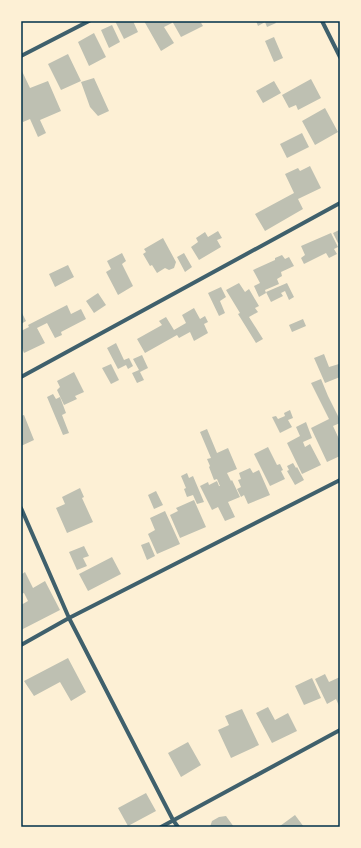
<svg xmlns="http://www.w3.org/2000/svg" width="361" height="848" viewBox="0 0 361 848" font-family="Quicksand,sans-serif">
	<rect width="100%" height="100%" fill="#fdf0d5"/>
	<path fill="#bec0b2" d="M115,21H133L138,32L124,39Z
		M144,21H171L172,23L164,27L174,43L161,51Z
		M172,21H200L203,26L181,37Z
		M256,21H275L276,23L267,27L265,22L258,26Z
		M112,25L120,42L109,48L101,30Z
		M94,33L106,57L89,66L78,42Z
		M274,37L283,58L274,62L265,41Z
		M68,54L81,81L61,90L48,64Z
		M21,69L30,88L48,81L61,111L40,120L46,133L38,137L30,119L23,122L21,117Z
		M94,78L109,111L98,116L90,107L81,82Z
		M311,79L321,98L298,110L296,105L289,108L282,95Z
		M274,81L281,93L263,103L256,91Z
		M325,108L338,132L315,145L302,121Z
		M302,133L309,147L287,158L280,144Z
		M310,166L321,188L298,199L303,209L265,231L255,214L294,193L285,174L298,168L300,171Z
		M339,230L340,233V243H338L333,233Z
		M218,231L222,238L217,240L221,247L199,260L191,247L198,242L196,238L205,232L208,237Z
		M331,233L338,247L334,249L337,254L329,258L326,253L304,264L301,258L305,255L301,246Z
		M163,238L176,262L174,268L169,270L165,268L157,273L152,265L150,266L143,254L146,252L144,249Z
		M122,253L126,261L122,264L133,286L118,295L106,272L111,269L107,261Z
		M184,253L192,267L185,272L177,257Z
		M282,255L285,259L289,257L294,266L281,272L282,276L277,279L279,284L265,290L266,293L259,297L254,286L260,283L253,270L275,260V258Z
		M68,265L74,277L55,287L49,274Z
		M239,283L245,292L249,289L259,306L255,308L258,312L249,317L263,339L256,343L238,314L240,313L226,290Z
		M287,283L294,297L289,300L285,291L281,293L283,296L271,302L266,292Z
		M221,287L226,297L220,301L225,313L219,316L208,293Z
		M98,293L106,305L94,313L86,301Z
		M67,305L71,314L81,309L86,319L61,332L62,335L55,338L47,323L37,328L45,343L24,353L21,346V331L29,327L28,325Z
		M194,308L200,319L205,316L208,322L204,324L208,333L194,341L190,332L179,338L177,335L145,353L137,339L162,325L159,321L166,317L174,330L186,323L182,315Z
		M21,311L26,321L21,324Z
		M303,319L306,326L292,332L289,325Z
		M116,343L124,360L129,358L133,366L128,369L126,365L118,369L107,348Z
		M324,354L329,367L339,364L340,367V377L325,383L314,358Z
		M142,355L148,368L140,372L144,380L137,383L132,373L139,370L133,359Z
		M111,364L119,380L111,384L102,368Z
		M74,372L84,392L75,396L77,399L64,405L57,390L60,387L57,381Z
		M321,379L328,396L340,420V423L333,426L340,441V456L327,462L311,428L329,419L311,383Z
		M53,394L56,399L60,397L66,413L62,415L69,433L63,435L47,397Z
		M290,410L293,418L288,420L292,427L280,433L272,417L276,416L278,419L285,416L284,413Z
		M24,415L34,440L21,446V416Z
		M306,422L312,438L303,442L305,447L310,444L321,465L302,474L287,443L300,436L296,427Z
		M207,429L217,453L228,448L237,469L227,473L231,481L232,480L240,497L228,502L235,517L225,521L218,507L212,510L200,486L208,482L209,485L217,481L219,486H220L217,479L214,480L209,467L210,466L207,459L211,458L200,432Z
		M268,447L277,465L280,464L283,470L281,471L285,479L270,486L254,454Z
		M293,463L296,468L297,467L304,480L295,485L287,471L289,470L287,466Z
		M250,468L253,473L259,470L270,495L248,504L244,495L241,497L237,489L241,487L238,480L241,479L239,473Z
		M187,473L189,478L193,476L204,502L197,504L193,495L187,497L184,489L186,488L181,476Z
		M80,488L84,497L82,498L93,522L67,533L56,508L65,504L62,497Z
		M156,491L163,505L154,509L148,495Z
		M194,500L206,527L180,538L170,515L178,511L176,508Z
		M165,511L180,544L157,554L148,534L155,530L150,518Z
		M149,542L155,556L147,560L141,545Z
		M84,546L89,556L83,558L87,566L77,570L69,552Z
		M112,557L121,574L88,591L79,574Z
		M25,572L33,588L45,581L60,610L21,630V605L28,601L24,593L21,594V575Z
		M68,658L86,692L71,701L60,682L34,696L24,681Z
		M325,674L329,682L340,677V708L336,699L327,704L315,679Z
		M312,678L321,698L304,705L295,686Z
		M268,707L275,720L288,713L297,731L272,743L256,713Z
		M242,709L259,745L231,758L218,730L229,725L225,716Z
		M188,742L201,765L181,777L168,753Z
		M146,793L156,811L128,826L118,808Z
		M295,815L304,827H281L280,826Z
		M226,816L234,827H210L212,821L219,817Z"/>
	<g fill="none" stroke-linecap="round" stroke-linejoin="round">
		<path stroke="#3f606c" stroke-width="4" d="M322,21L340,57
			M21,56L89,21
			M21,377L340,203
			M21,508L69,618L173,820L178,827
			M21,645L69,618L340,480
			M161,827L340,730"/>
	</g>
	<rect width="361" height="848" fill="none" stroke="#fdf0d5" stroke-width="44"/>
	<rect x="22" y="22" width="317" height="804" fill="none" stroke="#003049" stroke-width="1.5"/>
</svg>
